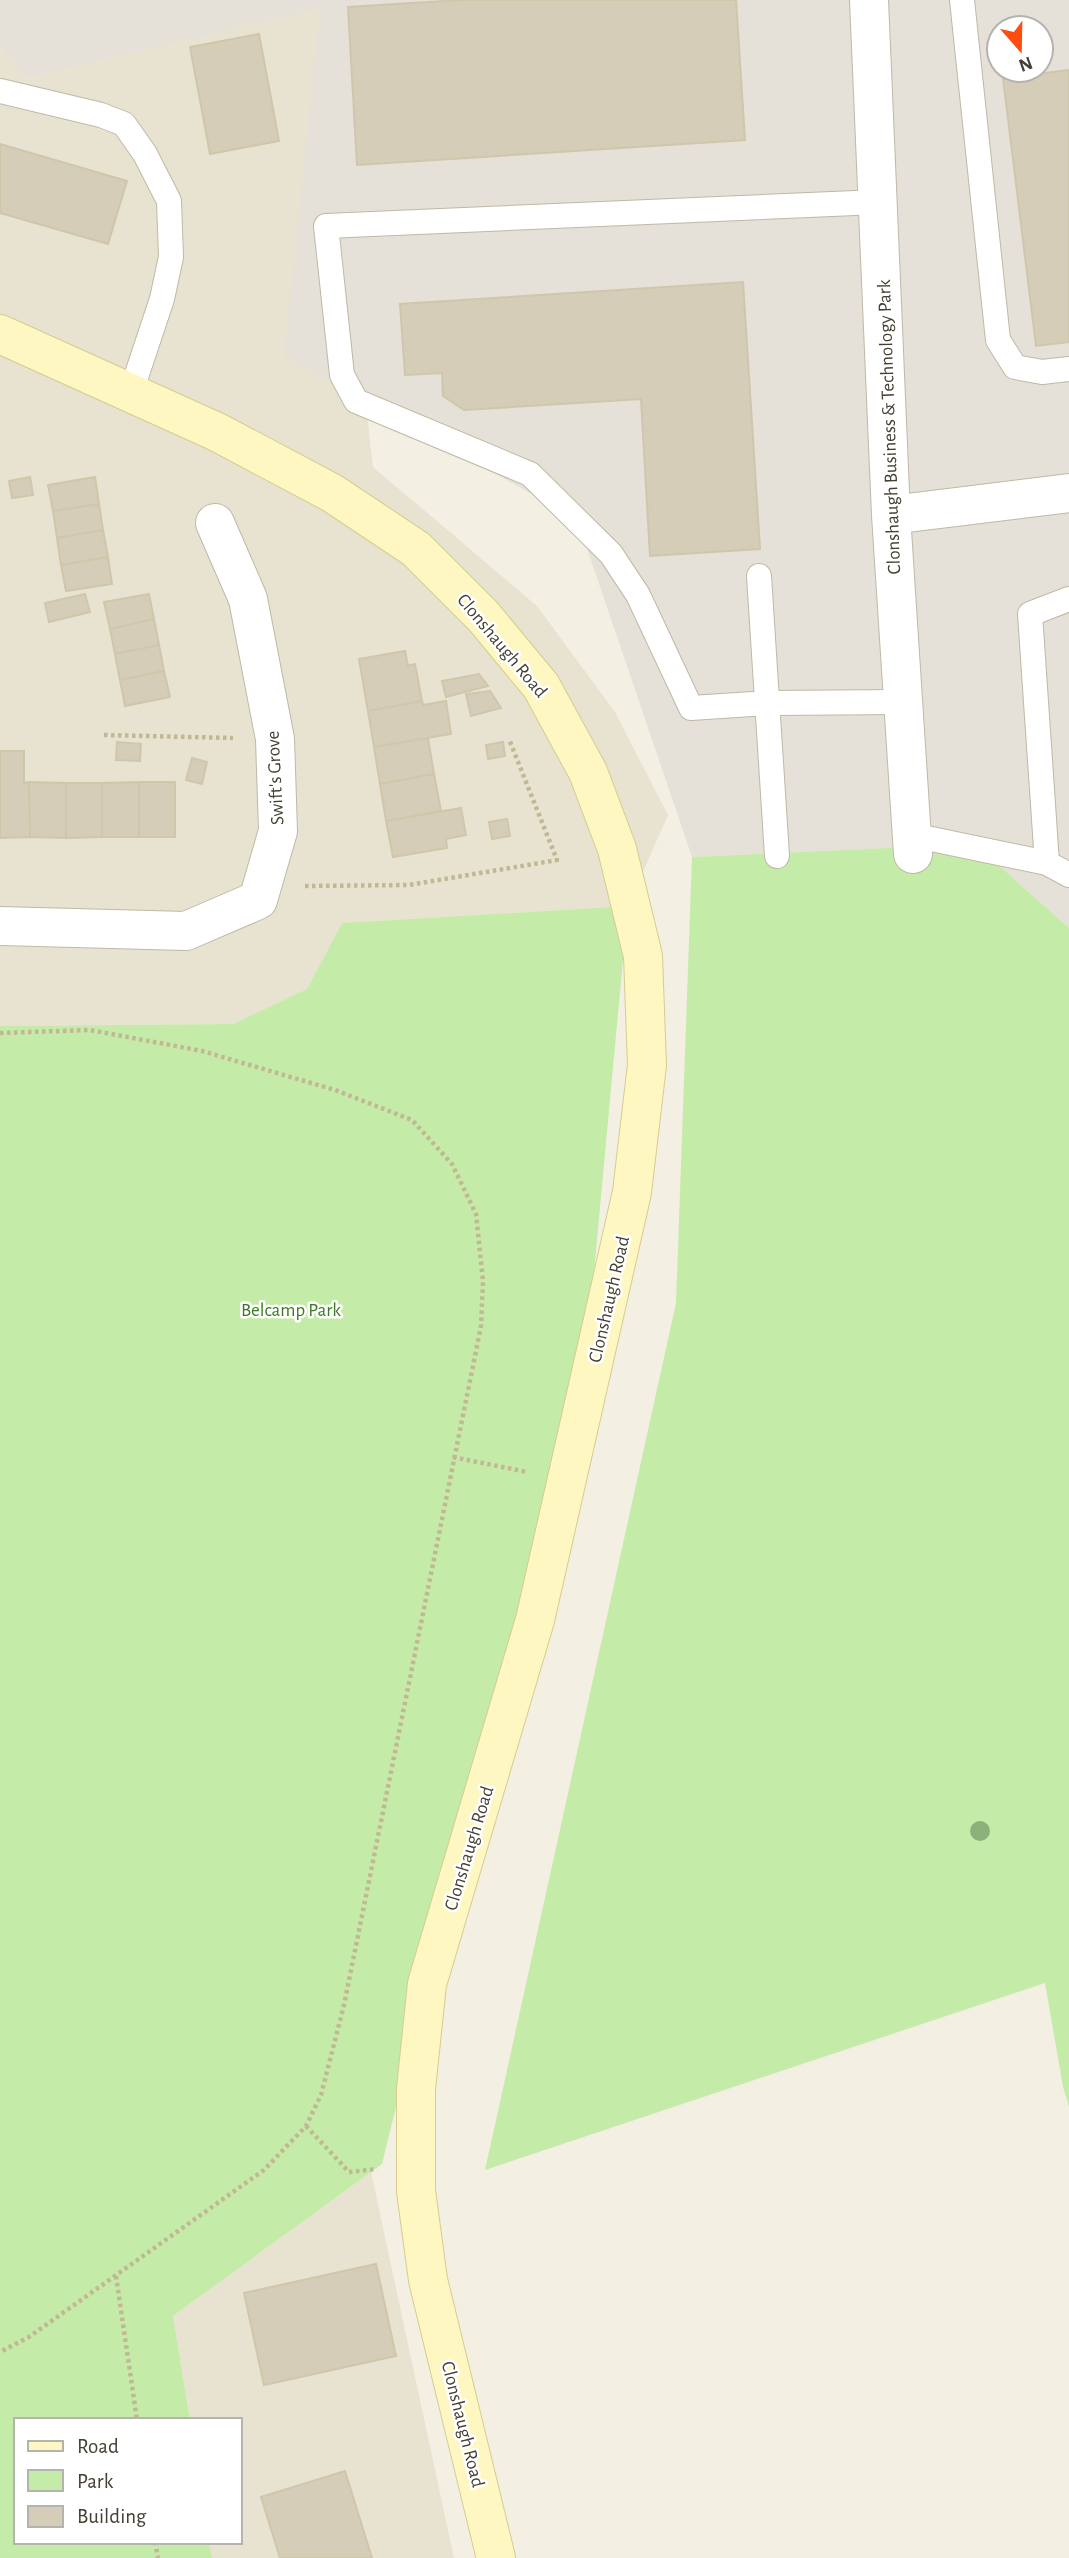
<svg xmlns="http://www.w3.org/2000/svg" width="1069" height="2558" viewBox="0 0 1069 2558" font-family="'Alegreya Sans',sans-serif">
	<rect width="100%" height="100%" fill="#f3f0e3"/>
	<path fill="#e7e3d0" d="M321,7L373,467L537,606L615,712L668,815L628,906L342,923L307,989L233,1024L0,1026V47L23,80Z
		M371,2172L454,2558H212L209,2542H240V2420H190L173,2316Z"/>
	<path fill="#e5e0d8" fill-rule="evenodd" d="M0,0H1069V928L975,844L692,857L577,519L284,357L320,8L23,80L0,47ZM999,28H1041V70H999Z"/>
	<path fill="#c5eba8" d="M975,844L1069,928V2107L1063,2087L1045,1983L485,2170L676,1303L692,857Z
		M628,906L590,1315L382,2164L173,2316L190,2420H16V2542H209L212,2558H0V1026L233,1024L307,989L342,923Z"/>
	<path fill="#d5cdb7" stroke="#d0c6aa" stroke-width="2" d="M460,0H736L745,140L357,165L348,7Z
		M259,34L279,141L210,154L190,47Z
		M1069,70V342L1036,346L1003,78Z
		M0,144L127,181L108,244L0,213Z
		M743,282L760,549L650,556L641,399L464,410L443,396L442,373L405,375L400,304Z
		M30,477L33,495L12,498L9,481Z
		M95,477L99,504L53,511L48,485Z
		M99,504L103,530L57,538L53,511Z
		M103,530L108,557L61,565L57,538Z
		M108,557L112,584L66,591L61,565Z
		M85,594L90,612L49,622L45,603Z
		M149,594L154,619L110,629L104,602Z
		M154,619L159,645L115,654L110,629Z
		M159,645L164,671L120,680L115,654Z
		M405,651L408,666L415,664L422,701L368,711L359,659Z
		M164,671L170,697L125,706L120,680Z
		M479,674L488,686L446,697L442,681Z
		M490,691L501,708L471,716L466,694Z
		M422,701L423,705L446,701L451,734L374,747L368,711Z
		M428,738L434,774L380,784L374,747Z
		M117,742L141,744L140,761L116,760Z
		M503,742L505,756L488,759L486,745Z
		M0,751H24V783L29,782L30,837L0,838Z
		M192,758L207,762L202,784L186,780Z
		M434,774L441,811L386,821L380,784Z
		M29,782L66,783V838L30,837Z
		M139,782H175V837H139Z
		M139,782V837H102V783Z
		M66,783H102V837L66,838Z
		M461,808L466,835L446,839L447,848L393,857L386,821Z
		M507,819L510,836L492,839L489,822Z
		M376,2264L396,2356L264,2385L244,2293Z
		M345,2471L372,2558H280L261,2497Z"/>
	<g fill="none" stroke-linecap="round" stroke-linejoin="round">
		<defs>
			<path id="lane" d="M962,0L998,340L1015,367L1042,372L1069,369
				M0,91L101,115L124,124L145,154L169,201L171,257L162,299L130,395
				M879,202L326,226L342,375L356,401L530,474L611,554L638,595L691,708L768,703L902,702
				M759,576L777,856
				M912,835L1047,863L1069,875
				M1047,863L1030,614L1069,599"/>
			<path id="street" d="M869,0L891,515L913,854
				M891,515L1069,493
				M0,926L186,931L258,900L278,831L275,739L248,599L215,523"/>
			<path id="secondary" d="M0,334L217,432L332,493L416,549L483,616L541,686L588,772L617,849L643,956L647,1065L632,1192L535,1620L427,1984L416,2089V2191L428,2280L496,2558"/>
		</defs>
		<use href="#lane" stroke="#bfb9a5" stroke-width="26"/>
		<use href="#street" stroke="#bfb9a5" stroke-width="40"/>
		<use href="#secondary" stroke="#d6cc8f" stroke-width="40"/>
		<path stroke="#c2b795" stroke-width="4.5" stroke-dasharray="3.5 3.5" stroke-linecap="butt" d="M104,735L233,738
			M305,886L409,885L557,860L509,739
			M0,1033L90,1030L202,1051L335,1090L412,1120L452,1164L476,1214L483,1281L481,1326L344,2005L321,2095L306,2126L264,2170L29,2337L0,2352
			M453,1457L527,1472
			M306,2126L349,2172L377,2169
			M116,2276L137,2420
			M155,2542L158,2558"/>
		<use href="#lane" stroke="#fff" stroke-width="24"/>
		<use href="#street" stroke="#fff" stroke-width="38"/>
		<use href="#secondary" stroke="#fff7c1" stroke-width="38"/>
	</g>
	<circle fill="#8daf79" cx="980" cy="1831" r="10"/>
	<g text-anchor="middle" stroke-width="5" stroke-linejoin="round" paint-order="stroke">
		<g font-size="19" fill="#454033" stroke="#fff">
			<text transform="translate(888 427) rotate(-92)" y="7">Clonshaugh Business &amp; Technology Park</text>
			<text transform="translate(503 645) rotate(50)" y="7">Clonshaugh Road</text>
			<text transform="translate(274 778) rotate(-93)" y="7">Swift's Grove</text>
			<text transform="translate(608 1299) rotate(-77)" y="7">Clonshaugh Road</text>
			<text transform="translate(468 1848) rotate(-73)" y="7">Clonshaugh Road</text>
			<text transform="translate(464 2424) rotate(76)" y="7">Clonshaugh Road</text>
		</g>
		<g font-size="19" fill="#3a7a22" stroke="#fff">
			<text x="291" y="1316">Belcamp Park</text>
		</g>
	</g>
	<rect x="14" y="2418" width="228" height="126" fill="#ffffff" stroke="#b5b3ad" stroke-width="2"/>
	<rect x="28" y="2441" width="35" height="10" fill="#fff7c1" stroke="#b5b3ad" stroke-width="2"/>
	<text x="77" y="2453" font-size="21" fill="#454033">Road</text>
	<rect x="28" y="2470" width="35" height="21" fill="#c5eba8" stroke="#b5b3ad" stroke-width="2"/>
	<text x="77" y="2488" font-size="21" fill="#454033">Park</text>
	<rect x="28" y="2506" width="35" height="21" fill="#d5cdb7" stroke="#b5b3ad" stroke-width="2"/>
	<text x="77" y="2523" font-size="21" fill="#454033">Building</text>
	<g transform="translate(1020 49) rotate(160)"><circle r="33" fill="#ffffff" stroke="#b5b3ad" stroke-width="2"/>
	<path d="M0-5L12 26L0 18L-12 26Z" fill="#ff4d0e"/>
	<text y="-10" font-size="19" font-weight="bold" text-anchor="middle" fill="#454033">N</text>
	</g>
</svg>
